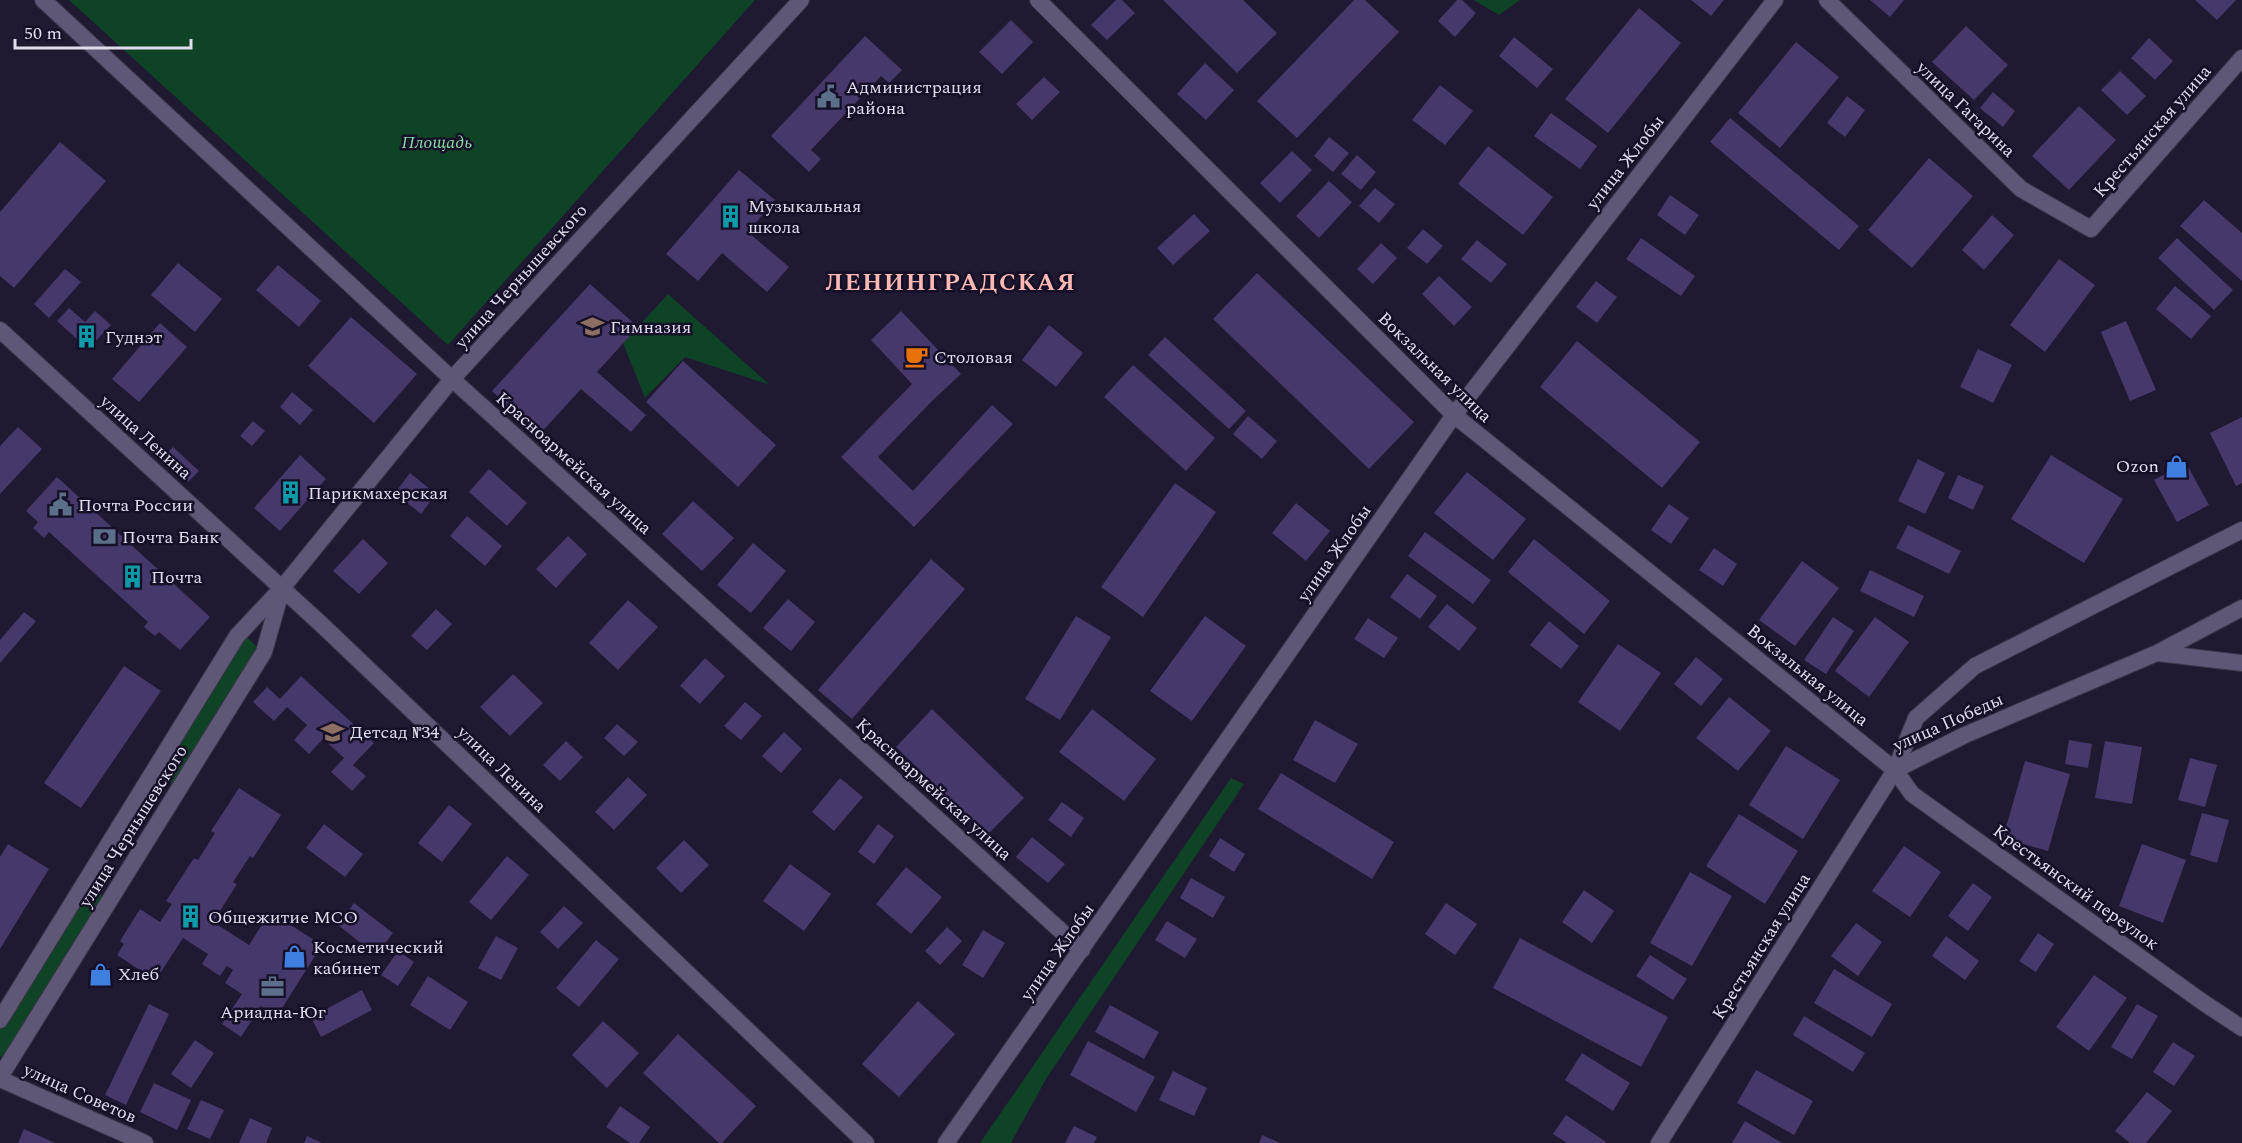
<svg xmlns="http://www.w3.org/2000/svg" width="2242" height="1143" viewBox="0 0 2242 1143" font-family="Spectral,serif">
	<rect width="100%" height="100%" fill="#1f1932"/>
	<path fill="#0e4326" d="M69,0H755L448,345Z
		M1474,0H1520L1499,15Z
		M668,294L770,385L685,357L645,398L623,343Z
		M246,636L258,648L172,786L163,766Z
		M1231,778L1244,784L1046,1079L1011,1143H980Z
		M93,877L104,901L4,1058L0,1056V1028Z"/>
	<path fill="#46386b" d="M1116,0H1122L1135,13L1107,40L1091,25Z
		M1163,0H1243L1277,33L1237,73Z
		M1354,0H1365L1399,32L1297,138L1257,101Z
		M1457,0H1462L1476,13L1455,37L1438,21Z
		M1691,0H1724L1711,16Z
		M1870,0H1904L1890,17Z
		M2195,0H2236L2217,20Z
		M1639,8L1681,43L1608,133L1565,99Z
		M1011,20L1033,42L1002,74L979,52Z
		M1966,26L2008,65L1974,100L1932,62Z
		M865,36L902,70L889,83L881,76L811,150L821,159L809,172L771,136Z
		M1514,37L1553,69L1537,88L1499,56Z
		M2149,38L2173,61L2155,80L2131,58Z
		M1796,42L1839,77L1780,148L1738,113Z
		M1205,63L1234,90L1206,120L1177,94Z
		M2120,71L2146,96L2127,115L2101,90Z
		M1044,77L1060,92L1032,120L1016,104Z
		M1440,85L1473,111L1445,145L1412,120Z
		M1993,92L2015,111L2003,127L1980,108Z
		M1847,96L1865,110L1845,137L1827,123Z
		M2079,106L2116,140L2069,190L2032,156Z
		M1551,113L1597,146L1580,169L1534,136Z
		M1730,118L1859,226L1839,250L1710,142Z
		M1329,137L1349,153L1333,172L1314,156Z
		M60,142L106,181L14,288L0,276V212Z
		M1488,146L1553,197L1523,235L1458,184Z
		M1292,151L1312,170L1280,203L1260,183Z
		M1357,155L1376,172L1361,190L1341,174Z
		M1929,158L1973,196L1912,268L1868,230Z
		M739,170L775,200L748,232L789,267L767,292L722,253L698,281L666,254Z
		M1329,181L1352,202L1319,238L1296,216Z
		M1375,188L1395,204L1379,223L1359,206Z
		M1670,195L1699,215L1685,235L1657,215Z
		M2204,200L2242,233V281L2180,226Z
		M1194,214L1210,231L1173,265L1157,248Z
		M1992,215L2014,235L1984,270L1962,250Z
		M1423,229L1443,246L1427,264L1407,248Z
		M1641,238L1695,276L1681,296L1626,259Z
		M2177,238L2233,290L2214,310L2158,258Z
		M1477,240L1507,264L1491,283L1461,259Z
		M1381,243L1397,258L1373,284L1357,269Z
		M2059,259L2095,285L2045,352L2010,325Z
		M178,263L222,299L195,332L151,295Z
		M278,265L321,301L299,327L256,290Z
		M65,269L81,282L49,318L34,304Z
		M1257,273L1414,422L1369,469L1213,319Z
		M1439,276L1472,307L1454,326L1422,294Z
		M1596,281L1617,297L1597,323L1576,307Z
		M590,284L638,327L597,372L646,415L631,432L581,389L539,435L492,391Z
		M2175,286L2211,316L2191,339L2156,309Z
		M69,308L85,322L95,311L111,325L88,349L57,321Z
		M901,311L961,374L931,402L878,457L913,491L992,405L1013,424L914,527L841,457L912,384L871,340Z
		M351,317L417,374L374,423L308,366Z
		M2126,321L2156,390L2130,401L2101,332Z
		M160,323L187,347L139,402L112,379Z
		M1049,325L1083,353L1056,387L1022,360Z
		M1165,337L1246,411L1229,429L1148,355Z
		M1577,341L1700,442L1662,488L1540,387Z
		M1978,349L2012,365L1993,403L1960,387Z
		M683,361L776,445L738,487L646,402Z
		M1133,365L1215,438L1186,471L1104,397Z
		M292,392L313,410L300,425L280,407Z
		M1248,416L1277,441L1262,459L1233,434Z
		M2242,417V483L2236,486L2210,433Z
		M253,421L265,431L252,446L240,436Z
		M18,427L42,449L0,494V446Z
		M173,447L199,471L188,482L162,459Z
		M300,455L326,479L280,531L254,508Z
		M2051,455L2123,499L2084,563L2011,519Z
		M1918,459L1945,473L1925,514L1898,501Z
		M2186,463L2209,505L2177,522L2154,480Z
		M489,469L527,503L507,526L469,492Z
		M1467,472L1526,519L1493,560L1434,513Z
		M410,473L436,494L421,514L395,493Z
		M1958,475L1984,486L1973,510L1948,498Z
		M57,477L210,617L180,650L159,632L155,636L144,627L148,622L49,532L44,538L33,528L38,522L26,511Z
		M1175,483L1216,512L1143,617L1101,587Z
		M693,501L734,538L702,571L662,534Z
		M1296,503L1330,531L1306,561L1272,533Z
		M1669,504L1689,518L1671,544L1651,530Z
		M467,516L502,546L485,566L450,536Z
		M1908,525L1961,551L1949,574L1896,548Z
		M1425,532L1491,580L1473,604L1408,556Z
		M568,536L587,554L556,588L536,569Z
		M363,539L388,563L359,594L333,571Z
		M1534,539L1610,601L1584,634L1508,572Z
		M753,543L786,571L751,613L717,585Z
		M1714,548L1737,564L1723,586L1699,570Z
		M931,559L965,589L852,719L818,690Z
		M1802,561L1839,588L1795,646L1759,620Z
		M1870,570L1924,596L1914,617L1860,591Z
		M1407,574L1437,596L1420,619L1390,597Z
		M788,599L815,622L791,651L763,628Z
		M628,600L658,627L618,670L589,643Z
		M1447,604L1477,628L1459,651L1428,627Z
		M436,609L452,624L427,650L411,636Z
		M24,612L36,621L0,663V640Z
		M1076,616L1111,637L1060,720L1025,699Z
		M1205,616L1246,646L1192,721L1150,691Z
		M1833,617L1854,631L1826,674L1804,660Z
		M1875,617L1909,642L1869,697L1835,671Z
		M1368,618L1398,638L1384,658L1354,639Z
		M1549,621L1579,646L1561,669L1530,645Z
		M1618,644L1661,673L1620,731L1578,702Z
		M1696,657L1723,679L1701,706L1674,684Z
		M705,658L725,676L700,704L680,686Z
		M124,666L161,691L81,808L44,783Z
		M513,674L543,703L510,736L480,707Z
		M301,676L374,743L353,765L366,776L352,791L331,772L344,758L323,739L309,754L294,740L307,725L287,707L274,721L253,702L267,687L280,699Z
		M1729,697L1771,731L1738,771L1696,738Z
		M745,702L762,716L741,740L724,726Z
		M932,709L1024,798L987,835L896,747Z
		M1092,709L1156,759L1124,801L1059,752Z
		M1315,720L1358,744L1335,783L1293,760Z
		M617,724L638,742L624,756L604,738Z
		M784,732L802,749L781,773L762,756Z
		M2069,740L2092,744L2088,768L2065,764Z
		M566,741L583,757L560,781L543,765Z
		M2105,741L2142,747L2132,804L2095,798Z
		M1786,746L1840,780L1803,839L1749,805Z
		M2190,758L2217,765L2205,807L2178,800Z
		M2025,761L2070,774L2048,851L2003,838Z
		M1281,773L1394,842L1372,879L1258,809Z
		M628,777L647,795L614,830L595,812Z
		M840,778L863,797L834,831L812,812Z
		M239,788L281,815L253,858L250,856L233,882L237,884L213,922L249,945L270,912L322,945L277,1016L261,1006L241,1037L222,1024L242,994L225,983L233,970L227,966L220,976L202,964L208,954L183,938L161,972L157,970L152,978L117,955L124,944L120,941L140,909L160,922L172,904L166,901L194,858L198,860L215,833L211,831Z
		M1062,802L1084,818L1071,837L1048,820Z
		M449,805L472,824L442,862L418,843Z
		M2202,813L2229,820L2217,863L2190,855Z
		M1739,814L1798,851L1765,904L1706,866Z
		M324,824L363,854L345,877L306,848Z
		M878,824L894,836L874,864L858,852Z
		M1032,837L1065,864L1048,883L1016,857Z
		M1220,838L1245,854L1234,872L1209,856Z
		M684,840L709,865L681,893L656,868Z
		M8,844L49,869L0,949V857Z
		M2142,844L2186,860L2163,923L2119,906Z
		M1904,846L1941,872L1910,917L1872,891Z
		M507,856L529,875L491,920L469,902Z
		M790,864L831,894L804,931L763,901Z
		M906,867L942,897L911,934L876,904Z
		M1690,872L1732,896L1692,966L1650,943Z
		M1191,878L1225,897L1213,918L1180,898Z
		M1973,883L1992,897L1968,931L1948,916Z
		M1584,890L1614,911L1592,943L1562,922Z
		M354,903L393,933L376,955L338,925Z
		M1446,903L1477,924L1455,955L1425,934Z
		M564,906L583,923L558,949L540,932Z
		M1167,921L1197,939L1185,958L1155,940Z
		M1856,923L1882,942L1858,976L1831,956Z
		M947,927L962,941L940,965L925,951Z
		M983,930L1005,943L983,978L962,965Z
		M2038,933L2054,944L2036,972L2019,961Z
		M496,936L518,948L501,980L478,968Z
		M1946,936L1979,961L1965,980L1932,956Z
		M1520,938L1668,1017L1641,1067L1493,988Z
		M596,940L619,959L579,1007L556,988Z
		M398,951L414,962L398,986L381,975Z
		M1650,955L1687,979L1673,1000L1636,976Z
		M101,962L110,968L99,985L90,980Z
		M1834,969L1892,1004L1872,1037L1814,1003Z
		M2094,975L2127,998L2089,1051L2056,1027Z
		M428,976L468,1002L450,1030L410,1005Z
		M362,990L372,1010L321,1037L311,1017Z
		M918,1001L955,1034L899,1097L862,1064Z
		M149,1004L169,1014L126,1105L105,1095Z
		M2137,1004L2158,1016L2132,1059L2111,1047Z
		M1110,1005L1159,1032L1144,1059L1095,1032Z
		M1804,1016L1865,1053L1853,1072L1793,1035Z
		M603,1021L639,1053L607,1088L572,1055Z
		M678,1034L756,1106L722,1143H719L643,1073Z
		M195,1040L214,1053L191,1088L171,1074Z
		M1088,1041L1155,1077L1136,1112L1070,1075Z
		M2173,1042L2195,1056L2174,1086L2153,1072Z
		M1582,1053L1630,1083L1613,1111L1565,1080Z
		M1756,1070L1813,1101L1794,1135L1737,1103Z
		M1173,1071L1207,1088L1194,1116L1159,1100Z
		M154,1083L191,1100L177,1130L140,1112Z
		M2147,1092L2172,1111L2146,1143H2130L2115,1131Z
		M201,1100L224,1110L210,1139L187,1129Z
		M620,1106L650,1127L639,1143H630L606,1127Z
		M1566,1115L1606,1142L1605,1143H1567L1553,1134Z
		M250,1118L272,1128L266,1143H239Z
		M1745,1121L1782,1143H1732Z
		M1074,1126L1097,1137L1094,1143H1065Z
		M24,1129L55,1143H18Z
		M1262,1135L1280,1143H1259Z
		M307,1136L322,1143H304Z"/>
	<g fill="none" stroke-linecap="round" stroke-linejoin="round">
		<defs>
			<path id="minor" d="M43,0L452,379L1082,950
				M1038,0L1454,415L1895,770L1912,794L2204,1003L2242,1028
				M1827,0L2021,189L2091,229L2242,58
				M2157,653L2242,663
				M1895,770L1916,718L1975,666L2242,530
				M1895,770L1965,735L2157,653L2242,608
				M0,1020L237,636L282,588L452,379L801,0
				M0,1077L264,652L281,592
				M0,1079L145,1143
				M946,1143L1454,415L1775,0"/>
			<path id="tertiary" d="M0,330L322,625L866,1143
				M1659,1143L1895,770"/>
		</defs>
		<use href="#minor" stroke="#393448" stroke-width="18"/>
		<use href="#tertiary" stroke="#393448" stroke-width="18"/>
		<use href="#minor" stroke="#5e5775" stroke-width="16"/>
		<use href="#tertiary" stroke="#5e5775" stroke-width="16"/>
	</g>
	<defs>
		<symbol id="civic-bare" viewBox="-9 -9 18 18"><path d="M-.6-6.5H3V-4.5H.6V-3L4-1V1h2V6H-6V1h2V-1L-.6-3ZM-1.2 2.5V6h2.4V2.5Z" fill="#5c6f8a" stroke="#160f28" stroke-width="2.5" paint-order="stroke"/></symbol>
		<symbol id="building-bare" viewBox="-9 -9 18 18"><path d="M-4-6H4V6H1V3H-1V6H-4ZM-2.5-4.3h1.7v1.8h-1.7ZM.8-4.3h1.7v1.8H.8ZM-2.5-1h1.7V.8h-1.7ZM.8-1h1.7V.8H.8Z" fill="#0f9aa8" stroke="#160f28" stroke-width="2.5" paint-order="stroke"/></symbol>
		<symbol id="school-bare" viewBox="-9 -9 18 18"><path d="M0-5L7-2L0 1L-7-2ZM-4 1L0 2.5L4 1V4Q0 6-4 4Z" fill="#8d6e63" stroke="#160f28" stroke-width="2.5" paint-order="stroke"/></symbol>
		<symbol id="cafe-bare" viewBox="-9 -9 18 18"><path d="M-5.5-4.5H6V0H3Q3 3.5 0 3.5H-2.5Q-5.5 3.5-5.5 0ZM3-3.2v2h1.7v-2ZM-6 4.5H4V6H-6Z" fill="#e8710a" stroke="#160f28" stroke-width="2.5" paint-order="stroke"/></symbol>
		<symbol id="shop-bare" viewBox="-9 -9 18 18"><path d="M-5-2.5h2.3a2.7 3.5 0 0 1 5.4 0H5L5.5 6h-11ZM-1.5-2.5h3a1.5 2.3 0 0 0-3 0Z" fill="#3f7fe0" stroke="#160f28" stroke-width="2.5" paint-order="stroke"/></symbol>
		<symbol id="bank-bare" viewBox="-9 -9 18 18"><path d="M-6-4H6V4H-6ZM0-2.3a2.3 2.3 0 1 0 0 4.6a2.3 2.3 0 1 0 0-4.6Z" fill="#5c6f8a" stroke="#160f28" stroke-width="2.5" paint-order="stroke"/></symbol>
		<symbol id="office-bare" viewBox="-9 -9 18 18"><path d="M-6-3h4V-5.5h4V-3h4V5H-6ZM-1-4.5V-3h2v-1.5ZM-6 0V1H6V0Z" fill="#5c6f8a" stroke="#160f28" stroke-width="2.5" paint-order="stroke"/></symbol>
	</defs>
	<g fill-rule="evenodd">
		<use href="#civic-bare" x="812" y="80" width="33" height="33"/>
		<use href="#building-bare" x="714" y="200" width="33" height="33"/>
		<use href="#school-bare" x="576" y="310" width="33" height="33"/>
		<use href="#building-bare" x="70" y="320" width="33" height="33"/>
		<use href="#cafe-bare" x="900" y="340" width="33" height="33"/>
		<use href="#shop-bare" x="2160" y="450" width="33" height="33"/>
		<use href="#building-bare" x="274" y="476" width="33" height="33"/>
		<use href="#civic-bare" x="44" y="488" width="33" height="33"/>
		<use href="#bank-bare" x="88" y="520" width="33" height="33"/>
		<use href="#building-bare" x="116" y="560" width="33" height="33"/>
		<use href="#school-bare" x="316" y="716" width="33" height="33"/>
		<use href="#building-bare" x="174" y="900" width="33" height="33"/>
		<use href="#shop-bare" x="278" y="940" width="33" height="33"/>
		<use href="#shop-bare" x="84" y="958" width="33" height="33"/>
		<use href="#office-bare" x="256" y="970" width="33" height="33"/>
	</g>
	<g text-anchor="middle" stroke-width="5" stroke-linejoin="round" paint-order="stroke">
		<g font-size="18" fill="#e0ddee" stroke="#160f28" text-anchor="start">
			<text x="846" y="93">Администрация<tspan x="846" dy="21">района</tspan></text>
			<text x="748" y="212">Музыкальная<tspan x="748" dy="21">школа</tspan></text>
			<text x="610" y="333">Гимназия</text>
			<text x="105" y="343">Гуднэт</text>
			<text x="934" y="363">Столовая</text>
			<text x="2159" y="472" text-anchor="end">Ozon</text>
			<text x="308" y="499">Парикмахерская</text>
			<text x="78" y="511">Почта России</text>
			<text x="122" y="543">Почта Банк</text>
			<text x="151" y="583">Почта</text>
			<text x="350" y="738">Детсад №34</text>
			<text x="208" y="923">Общежитие МСО</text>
			<text x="313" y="953">Косметический<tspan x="313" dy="21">кабинет</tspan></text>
			<text x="118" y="980">Хлеб</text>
			<text x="273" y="1018" text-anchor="middle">Ариадна-Юг</text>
		</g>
		<g font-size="18" fill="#e0ddee" stroke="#160f28">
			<text transform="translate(1966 109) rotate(44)" y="6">улица Гагарина</text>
			<text transform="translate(2152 131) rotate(-49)" y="6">Крестьянская улица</text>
			<text transform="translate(1625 162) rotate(-52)" y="6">улица Жлобы</text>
			<text transform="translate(521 276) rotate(-48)" y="6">улица Чернышевского</text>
			<text transform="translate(1435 367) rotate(44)" y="6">Вокзальная улица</text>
			<text transform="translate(146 437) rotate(42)" y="6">улица Ленина</text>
			<text transform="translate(574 463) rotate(42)" y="6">Красноармейская улица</text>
			<text transform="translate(1334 553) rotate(-55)" y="6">улица Жлобы</text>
			<text transform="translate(1808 675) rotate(39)" y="6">Вокзальная улица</text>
			<text transform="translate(1948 722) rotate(-24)" y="6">улица Победы</text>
			<text transform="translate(502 769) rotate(44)" y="6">улица Ленина</text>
			<text transform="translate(934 789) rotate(42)" y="6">Красноармейская улица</text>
			<text transform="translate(133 826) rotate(-58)" y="6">улица Чернышевского</text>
			<text transform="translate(2076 887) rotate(36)" y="6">Крестьянский переулок</text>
			<text transform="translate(1761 946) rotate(-58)" y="6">Крестьянская улица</text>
			<text transform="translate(1057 952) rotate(-55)" y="6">улица Жлобы</text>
			<text transform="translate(80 1093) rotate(24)" y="6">улица Советов</text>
		</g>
		<g font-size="18" font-style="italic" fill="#85dba4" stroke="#160f28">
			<text x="437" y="148">Площадь</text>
		</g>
		<g font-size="24" font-weight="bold" letter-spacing="1.5" fill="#fdb9b4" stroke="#160f28">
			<text x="951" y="290">ЛЕНИНГРАДСКАЯ</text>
		</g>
	</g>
	<path d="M15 39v9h176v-9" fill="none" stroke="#e0ddee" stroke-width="3"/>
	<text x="24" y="39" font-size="18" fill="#e0ddee" stroke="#160f28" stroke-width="4.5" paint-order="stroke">50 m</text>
</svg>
